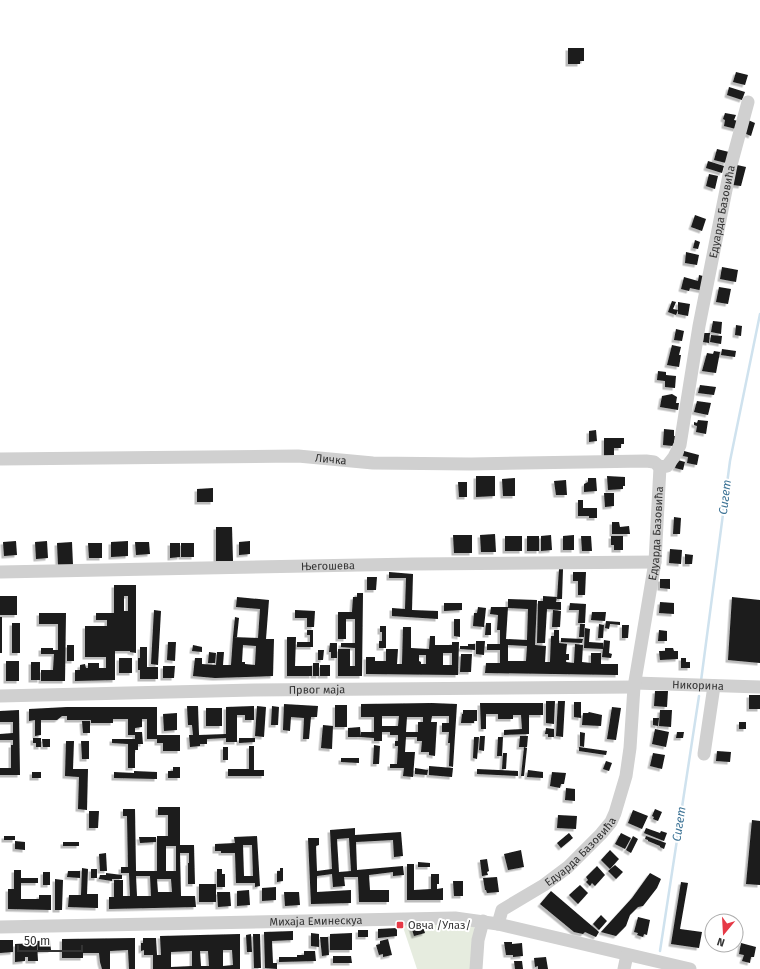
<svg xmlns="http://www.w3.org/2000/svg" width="760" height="969" viewBox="0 0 760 969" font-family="'Fira Sans',sans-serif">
	<defs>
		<filter id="shadow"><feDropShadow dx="-2.5" dy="2.5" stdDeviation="0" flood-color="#0004"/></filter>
	</defs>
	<rect width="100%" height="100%" fill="#fff"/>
	<path fill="#e6ecdf" d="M444,923L473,926L475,929L471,969H417L402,924Z"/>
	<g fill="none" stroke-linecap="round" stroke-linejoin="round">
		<path stroke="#cfe2ee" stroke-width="2.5" d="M701,681L730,461L760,314
			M660,951L699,696"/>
	</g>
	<path fill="#1a1a1a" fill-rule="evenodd" filter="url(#shadow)" d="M568,48H584V61H580V64H568Z
		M736,72L748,75L745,85L733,82Z
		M729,87L745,92L742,100L727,95Z
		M725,113L736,115L734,120L738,121L736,129L724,126L725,120L723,119Z
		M748,120L755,123L751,136L744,133Z
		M717,149L729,152L726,163L714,160Z
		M708,161L724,166L722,173L706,168Z
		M737,165L746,167L741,186L733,185Z
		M709,174L718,176L715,189L706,186Z
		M695,215L706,219L702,231L691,227Z
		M695,240L700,242L698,249L693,248Z
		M686,252L699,255L697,265L685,263Z
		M722,267L738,270L736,282L720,279Z
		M699,275L707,277L704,291L690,288L689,291L681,289L684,277L698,281Z
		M719,287L731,289L728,304L716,302Z
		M672,301L676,302L673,309L678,310L676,315L668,312Z
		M678,302L690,304L688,316L678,314Z
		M713,321L722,322L721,334L711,332Z
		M736,325L742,326L741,336L735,335Z
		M676,329L684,331L682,341L674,340Z
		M704,333H710L709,343L703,342Z
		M711,335L722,336L721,344L710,342Z
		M672,345L681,347L679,355H681L679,367L667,365Z
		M722,349L736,351L735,357L721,355Z
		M714,351L720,352L716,373L702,371L707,353L713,354Z
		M658,371L666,372V375L676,376L675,388L665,387V381L657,380Z
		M700,385L716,387L714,395L698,393Z
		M672,394L677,397L676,403H679L678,410L660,407L662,396Z
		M697,401L711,403L708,415L694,412Z
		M698,420L708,421L706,434L696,432L697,426L694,425V422L697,423Z
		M664,429L674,430V436H676L673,446L663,445Z
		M596,430L597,441L589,442V431Z
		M604,438H624V444H621V448H614V456H604Z
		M684,451L699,455L697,465L687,463L688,457L683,456Z
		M678,460L685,462L683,470L675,468Z
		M476,476H495V496L476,497Z
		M607,476L625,477V486H623V489L608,490Z
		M515,478V496H503L502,479Z
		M588,478H596L597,491L584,492V484L588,482Z
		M566,480L567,495H556L554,481Z
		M458,482H467V497H459Z
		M213,488V502H197V489Z
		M604,493H614V506L605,507Z
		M578,500H583V508H597V518H589V516H578Z
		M674,517L681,518L680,534H673Z
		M612,522H619L620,527L629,526L630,534H612Z
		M216,527H232L233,561H216Z
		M495,534L496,552H481L480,535Z
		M453,535H472V553H454Z
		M551,535L552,550L541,551V536Z
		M574,535V550H563V536Z
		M505,536H522V551H505Z
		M527,536H539V551H527Z
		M581,536H591L592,551H582Z
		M611,536H623V550H614V545H611Z
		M16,541L17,555L4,556L3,542Z
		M47,541L48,558L36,559L35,542Z
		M128,541V556L111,557V542Z
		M250,541V554L239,555V542Z
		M72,542L73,565H58L57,543Z
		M135,542H149L150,554L136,555Z
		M88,543H102V558H89Z
		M170,543H180V557L170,558Z
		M181,543H194V557H181Z
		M670,549L682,550L681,564L669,563Z
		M685,554L693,555L692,564H685Z
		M559,569H563L562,599H557Z
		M389,572L413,574L412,610L438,611V619L392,616V608L405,609L406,578H389Z
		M573,572H586L585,595H578V581H573Z
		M367,577H377L376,590H367Z
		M660,579H670V589L660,588Z
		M114,585H136V653L130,652V651H115V680L75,681V670H80V665L85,664L86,668H88V663H99V668H106V657H85V626H107V620H96V613H114ZM124,596H128V611H124Z
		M357,593H363L362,676H338V649H350V666H355V648L341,647V643H355V619H346V639H338V612H352L353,597H357Z
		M0,596H17V615H0Z
		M543,596L557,597L556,602H561V610L547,609L545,643H537L538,601H543Z
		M237,597L269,600L266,639H274L273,676L215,678L193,676L195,658H202V664L216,665L217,652H224L223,665H231L233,637L258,638L260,609L236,607ZM243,645L256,646L255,665L245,664V662H242Z
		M732,597L760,600V663L728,660Z
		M508,599L537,600L535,645L546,646L545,662H550L551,636H554V630H559V643L567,644L566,654H569V660H566V662L574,663L575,644L583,645L582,662L591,663V653H601V664H618V675L485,673L486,663H500V650H487V644H500V630H497L498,615L490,614L491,607H508L506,639L527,640L528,609L508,608ZM508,645L527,646L526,661H508Z
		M660,602L674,603V614L659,613Z
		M444,603H462V610L444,611Z
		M570,603L586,604L585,623H578L579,610H569Z
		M478,607L486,608L484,627L473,626L474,613H477Z
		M154,610L161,611L158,665L151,664Z
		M295,610L315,611L314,627H307V618H295Z
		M553,610L561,611L560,627H552Z
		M592,612H606L605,621L591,620Z
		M39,613H66L65,681H41V670H53L54,654H41V648H53V650H58V624H39Z
		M0,617H2V653H0Z
		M235,617L239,618L237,637H233Z
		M454,619H460V637L454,636Z
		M606,621L620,622V625L610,624L609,629L605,628Z
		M12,623H20V653H12Z
		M486,623H491V635H485Z
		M580,624H585L584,637H579Z
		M599,624L604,625L603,638H598Z
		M622,625H629L628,638H622Z
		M380,626H386V641H382V632H380Z
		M403,627H411V648L429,649L430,636H435V645H452V642H459L458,675L366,674V657H375V661H386V649H398L397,664H402ZM443,653H452V665H443ZM419,655H426V664H421V662L419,661Z
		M585,628L590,629L589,642L603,643V649L584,648Z
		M307,630H313V647H297V642H310V635H307Z
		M659,630L667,631V641H658Z
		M287,637H296L295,666H312V676H287Z
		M561,638L583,639L582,643L561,642Z
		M604,640L610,641L609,653L612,654L611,658L602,657Z
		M379,641H386V648H379Z
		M476,641H485L484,655L476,654Z
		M168,642H176L175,661L167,660Z
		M330,643H337V658H331V652H329Z
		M468,644H475V650L460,649V646H468Z
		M67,645H74V661H67Z
		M193,645L202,647V652L192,651Z
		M140,647H147V667H158V679H140V670H138V658H140Z
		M665,648H673L674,651H678V659L660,660L659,651H665Z
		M318,650H324L323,660H318Z
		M209,652L216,653L215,663H208Z
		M461,654H472L471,672H460Z
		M119,658H132V673H119Z
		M681,658H686V662H690V668H681Z
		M6,661H19V681H6Z
		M31,662H40V680H31Z
		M313,663H319V676H313Z
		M320,665H330V676H320Z
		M163,666H175L174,678H163Z
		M655,691H668L667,707L654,706Z
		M749,695H760V709H749Z
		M546,701H555L554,724L546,723Z
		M558,701H565L563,737L556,736Z
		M574,702H581V718L574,717Z
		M432,703L457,704L453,767L449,766L450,743H448L449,732H442V723H449V716H432L431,722H437L435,756L429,755V752H421L422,741H417V737H406L405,752H415L413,777L403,776L404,768H390V764H397L398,746H395V741H398V735H390V732H382V741H374V738L361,737V732H374V717H361V704ZM382,716H399L398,726H382ZM407,717H423V722H418V732H406Z
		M480,703H543V715H529V734L504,735V730L522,729L521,715H513V719H498V714H486V729H481Z
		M284,704L318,706L317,717H311L309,739H303L304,718L291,717L290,731L283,730Z
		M335,705H347V727H335Z
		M187,706H198L199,735L226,734V707L254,706V720H245V715H237V742H226V738L207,739V744H200V746L190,747L189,735H193L192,725H188Z
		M257,706L266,707L264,737L255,736Z
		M272,706L279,707L278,725H271Z
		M67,707H157V735H180V751H163V743H157V739H147V719H142V727L135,728V732H142L143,744H138V750H135V768H128V744L112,743V739H135V735H128V719H113V723H91V720H67V716H62L57,720H41V735L35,736V720L29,721V709Z
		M612,707L621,708L616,740L607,739Z
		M206,708H222V726H206Z
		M19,710L20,775H0V768H11V745H13V740H0V734L13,733V722H0V711Z
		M463,710H477V721H474V723H461L462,714H463Z
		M660,710H672L671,727L659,726Z
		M589,712L602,715L601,726L582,725L583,713H588Z
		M177,713V730L164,731L163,714Z
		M653,718H659L658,726L653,725Z
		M82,721H90V733H83Z
		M739,722H746V729H739Z
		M323,725L333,726L332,749L321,748Z
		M360,727L361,737H348V728Z
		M546,728L554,729V737H548V734H545Z
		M655,729L669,732L666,747L652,744Z
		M580,732L585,733L584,747L580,746Z
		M677,732H684L683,738H676Z
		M480,736H485L484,751L479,750Z
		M520,736H528L527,747H519Z
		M474,737H479L477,759L473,758Z
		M498,737H503L502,756H497Z
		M33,738H41V747H36V743H33Z
		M239,738H255V742L239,743Z
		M42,739H50V747H43Z
		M66,741H74L73,769H88L87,810L78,809L79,777L65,776Z
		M81,741H89V759H82Z
		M374,745L380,746L379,764H373Z
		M249,746H254V770H264V776H228V769H249Z
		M223,747H228V760H223Z
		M524,747L527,748L524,776H521Z
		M579,747L607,751L606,755L579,751Z
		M717,751L731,752L730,762L716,761Z
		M503,753H507L506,769H502Z
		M653,753L665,755L662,769L650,766Z
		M341,758H359V763L341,762Z
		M606,761L612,763L609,771L603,769Z
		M429,766L453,768L452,777L429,775Z
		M173,767H180V778H168V771H173Z
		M415,768L428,770L427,775L415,774Z
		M477,769L518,771V776L477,774Z
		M528,770L543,772V778L527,777Z
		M134,771L157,772V779L114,778V772L134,773Z
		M32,772H41V778H32Z
		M552,772L566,773L564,784H561L560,788L550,786Z
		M566,788L575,789V801L565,800Z
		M158,807H180V845H194L195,884H188V863H189V853H180L181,896H195L196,907L109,909V897H114V880H123V896H130L129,873H121V867H128L127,816H123V809H135L136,871H157V836H168V815H158ZM166,846H176V871H166ZM136,876H150L151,896H137ZM157,879H171L172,892H158Z
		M655,809L662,812L658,821L653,819L654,817L652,816Z
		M633,810L648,816L642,829L628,823Z
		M89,811H99L98,828H89Z
		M558,815L577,816L576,829L557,828Z
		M752,820L760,821V885L746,884Z
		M355,828V835L401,832L403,856L394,857L393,840L356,842L357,870L403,866L404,875L393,876V872L369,875L370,890H389V902H359L358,877H344L345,886L333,887L332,874L317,876V892L351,890V903L311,904L308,838H319V845L316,846L317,871L332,869L330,830ZM349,838L351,871L339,872L337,839Z
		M646,828L660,833L661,831L667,833L664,841L644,833Z
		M569,833L573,838L561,848L557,843Z
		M621,833L631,838L625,849L615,844Z
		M4,836H15V840H4Z
		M257,836L260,886L255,887V883H236L235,853H221V851H215V844L235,843L234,837ZM243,845H252L253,876H244Z
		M633,836L638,839L631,853L626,850Z
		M646,836L666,843L664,849L660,847V846L648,841V840L645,839Z
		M139,837H156V842L140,843Z
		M15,841L25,842V850L15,849Z
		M63,842H79V846H63Z
		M521,850L524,867L508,870L504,854Z
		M610,850L619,859L610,869L601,860Z
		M106,853L107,871H100L99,854Z
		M487,859L489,871L487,872L488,875L482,876L480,860Z
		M418,862L430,863V867H418Z
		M407,864H414V890L431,889V874H439V884H437V889L443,888V900H407Z
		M615,865L623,872L616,879L608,871Z
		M597,866L605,875L595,886L592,883L590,886L586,882L588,880L586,877Z
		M82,868L88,869L87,894H98V908L68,907L69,895H81Z
		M280,868H283V881L277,882V871H280Z
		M91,869H97V878H91Z
		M217,869H222V874H225V887H217Z
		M14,870H21V878H38V883H21V899H39V895H51V910L8,909V889H14Z
		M68,871H80V878L67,877Z
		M43,872H50V885H43Z
		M106,873L122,875V879H112V881L99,879L100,875H106Z
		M650,873L661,879L657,888L643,906L638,907L630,915L626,926L616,936L601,932L632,898Z
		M497,877L499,892L487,893L486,890H485L483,878Z
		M55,879L63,880L62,910H55Z
		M453,881H463V896H454Z
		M681,882L688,883L680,929L702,932L699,948L671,944Z
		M199,884H216V902H199Z
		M580,885L588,893L578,904L569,895Z
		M276,887V900L262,901V888Z
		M249,890L250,905L237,906V891Z
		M551,891L599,932L596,937L585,932L583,934L574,932L540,904Z
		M217,892H230L231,906L218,907Z
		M284,892H299L300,905L285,906Z
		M601,915L607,921L599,930L593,924Z
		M638,917L650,920L647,935L644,934L643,937L637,935L638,933L634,932Z
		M422,924L425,933L414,936L411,926Z
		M397,928V936L378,938V929Z
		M358,930H368V937H358Z
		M293,931V940L272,941L273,963H277V969L265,968L264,932Z
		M311,933L319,934V947L311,946Z
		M352,933V950H330V934Z
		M240,934V969H153V955H144V950L141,951V943H143V938H156L157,955H161L160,936ZM223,950H232L233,965L223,966ZM192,951V966L171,967V952ZM200,951H208L209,966H201Z
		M251,934L252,952H247L246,935Z
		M253,934H260L261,968H254Z
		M320,937H328L329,955L322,956Z
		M135,938V969H129L128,950L110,951V969H102L100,962L99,953H83V958H62V939Z
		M388,939L392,955L383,957V954L379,955L376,945L380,944V941Z
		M0,940H13V952L0,953Z
		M50,940L51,950L38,951L37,941Z
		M504,942H512V944L522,943L523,956L513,957V955H506Z
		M37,943L38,961H28V957H25V961L15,962V944Z
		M741,943L756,947L754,957H751L750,963L742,961L744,955L739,954Z
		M304,951H315L316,961L279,962V957H297V955H304Z
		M333,956H351L352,963H333Z
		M546,957L548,969H538V966L535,967L534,958Z
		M514,961H522L523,969H515Z"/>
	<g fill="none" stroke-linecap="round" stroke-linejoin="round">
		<g stroke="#d0d0d0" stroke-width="13">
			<path id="s1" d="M0,459L298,456L373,463L471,464L646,461L654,462L660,467"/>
			<path id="s2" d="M660,467L667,466L674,457L680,445L699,326L719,225L731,165L748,102"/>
			<path id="s3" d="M0,572L414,564L655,562"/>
			<path id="s4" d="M635,683L760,687"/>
			<path id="s5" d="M0,696L254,690L634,687"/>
			<path d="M704,754L714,686"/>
			<path id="s6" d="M498,924L502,910L544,885L568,867L601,834L611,822L615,813L626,776L630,748L634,687L655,562L660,467"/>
			<path id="s7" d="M0,927L455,918L498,924L690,969"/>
			<path d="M476,969L478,940L483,921"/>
			<path d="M624,969L627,955"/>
		</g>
	</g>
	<rect fill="#e63946" stroke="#fff" stroke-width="1.5" x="396" y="921" width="8" height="8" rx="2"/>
	<g text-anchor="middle" stroke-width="4" stroke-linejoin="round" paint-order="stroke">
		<g font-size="11" fill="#333" stroke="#fff">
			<text dy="4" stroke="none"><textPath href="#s2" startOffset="269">Едуарда Базовића</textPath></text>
			<text dy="4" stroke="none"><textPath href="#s1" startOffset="331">Личка</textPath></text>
			<text dy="4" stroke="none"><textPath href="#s6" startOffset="449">Едуарда Базовића</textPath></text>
			<text dy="4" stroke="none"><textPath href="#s3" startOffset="328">Његошева</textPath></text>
			<text dy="4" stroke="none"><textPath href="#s4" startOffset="63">Никорина</textPath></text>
			<text dy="4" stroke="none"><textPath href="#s5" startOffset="317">Првог маја</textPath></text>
			<text dy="4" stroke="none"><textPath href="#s6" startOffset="113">Едуарда Базовића</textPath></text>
			<text dy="4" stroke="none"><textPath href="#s7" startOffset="316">Михаја Еминескуа</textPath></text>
		</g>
		<g font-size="11" fill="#333" stroke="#fff" text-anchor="start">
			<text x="408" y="929">Овча /Улаз/</text>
		</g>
		<g font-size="12" font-style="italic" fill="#3f7597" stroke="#fff">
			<text transform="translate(725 497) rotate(-83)" y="4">Сигет</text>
			<text transform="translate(679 824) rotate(-81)" y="4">Сигет</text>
		</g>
	</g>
	<g transform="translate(724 933) rotate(198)"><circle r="19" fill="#ffffff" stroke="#adadad"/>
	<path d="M0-3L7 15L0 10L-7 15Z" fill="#e63946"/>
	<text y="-6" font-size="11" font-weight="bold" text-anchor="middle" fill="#333333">N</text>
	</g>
	<path d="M18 945v6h64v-6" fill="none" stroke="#333333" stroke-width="2"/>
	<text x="24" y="945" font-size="12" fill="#333333" stroke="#ffffff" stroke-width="3" paint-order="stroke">50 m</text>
</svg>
